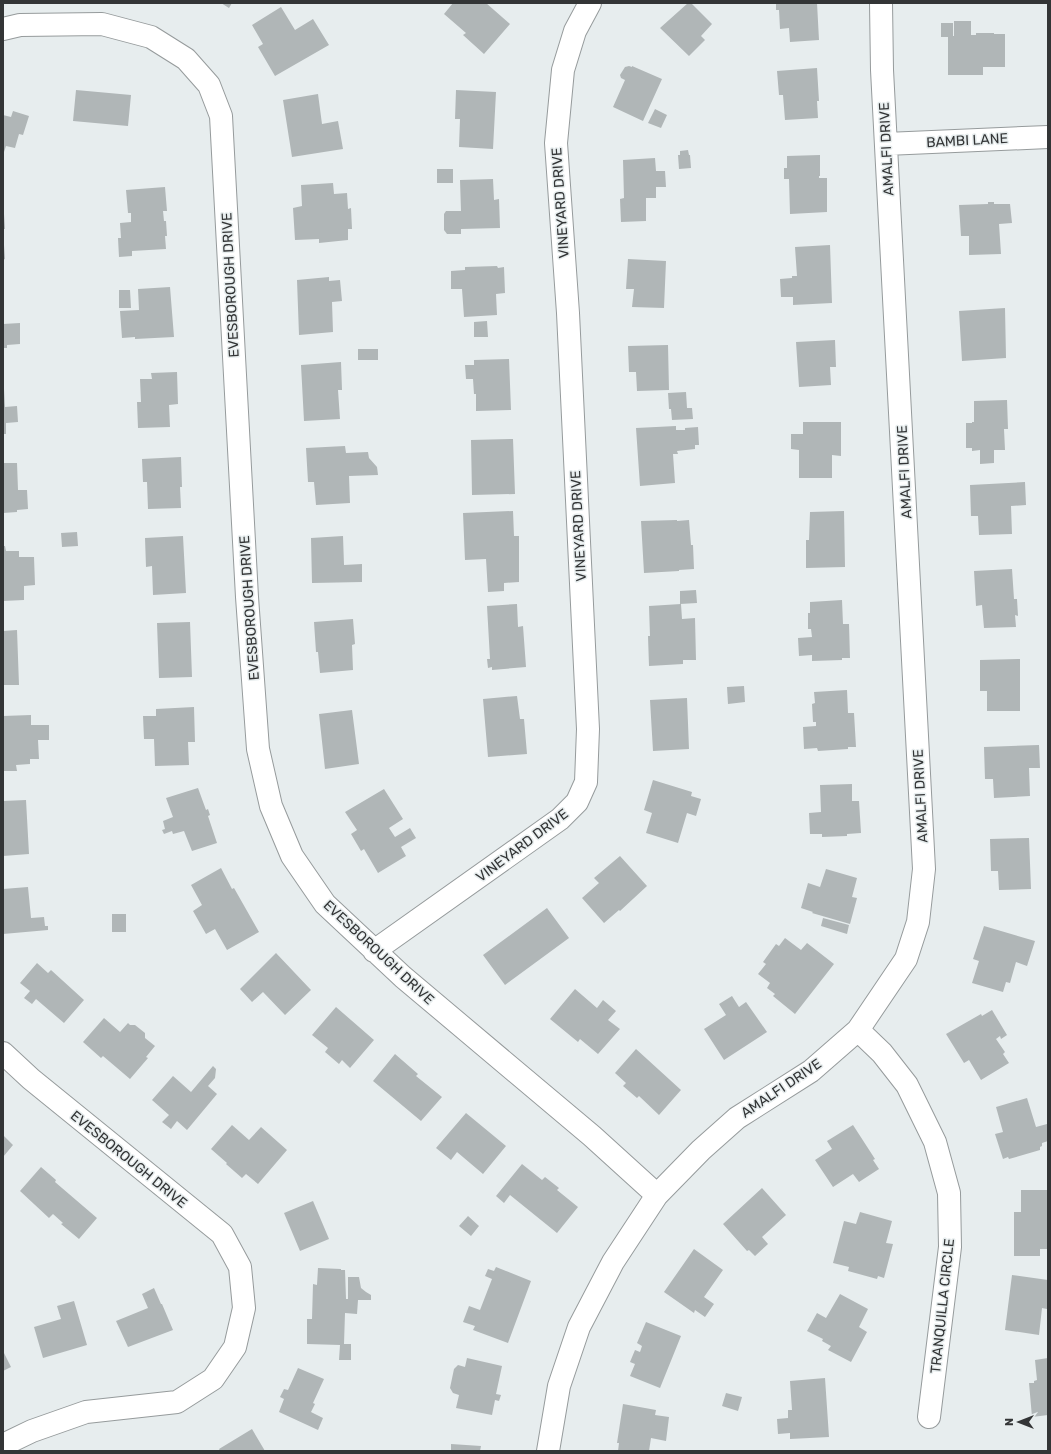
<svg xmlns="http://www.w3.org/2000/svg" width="1051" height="1454" viewBox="0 0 1051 1454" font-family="Rubik,sans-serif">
	<rect width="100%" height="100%" fill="#e7edee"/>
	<path fill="#b0b6b7" d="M221,3H232L229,8Z
		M453,3H486L510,24L484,54L463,35L466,33L444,14Z
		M688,3H691L712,24L701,36L705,40L689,56L660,28Z
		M776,3H817L819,40L790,42L789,28L780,29L779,10H776Z
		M281,7L295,30L313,19L329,45L275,76L258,47L263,44L252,25Z
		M954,21H971V35H976V33H994V34H1005V67H983V75H948V37H941V23H953V36H954Z
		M629,66L632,67V66L662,79L643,121L613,107L625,80L621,78L620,75L625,67Z
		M817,68L819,101H817L818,118L785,120L783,95H779L777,71Z
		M76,90L131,95L128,126L73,121Z
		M456,90L496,92L493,149L459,147L460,119H455Z
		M318,94L322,124L338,121L343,149L292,157L283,100Z
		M655,109L667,115L661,128L648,123Z
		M13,111L29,116L23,135L19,134L15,148L6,146L3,155V115L11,117Z
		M688,150L689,155H690L691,168L679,169L678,155H680V151Z
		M820,155V176H819V178H827V212L790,214L789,179H784V168H787V156Z
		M655,158L656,171H665L666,187H656V198H646V221L621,222L620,199L624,198L623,160Z
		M437,169H453V183H437Z
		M493,179L494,200L499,199L500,228L461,229V234H447L444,230V214L446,211H461L460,180Z
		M333,183L334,194L347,193L348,209L351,208L352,229H348V240L319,243V239L295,240L293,208L302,206L301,185Z
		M165,187L167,211H163L164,221H166L167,236H165L166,249L132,251V256L119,257L118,238H121L120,223L131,222V213H128L126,190Z
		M988,202H994V204H1010L1012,223L999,224L1001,254L969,255V236H961L959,205L988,204Z
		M3,214H4L5,229H3Z
		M3,245H4L5,259L3,260Z
		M830,245L832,303L793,305V297H781L780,279L792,278V276H797L795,247Z
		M628,259L666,261L664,308L632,307L634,289H626Z
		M497,266L498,268L504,267L505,293L496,294L497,315L464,317L462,289H451V271L465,270V267Z
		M329,277V281L340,280L342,301L332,302L333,332L299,335L297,280Z
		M170,287L174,337L135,339V337L122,338L120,311L139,310L138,289Z
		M119,290H130L131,308H119Z
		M1005,308L1006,358L962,361L959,311Z
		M487,321L488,337H474V322Z
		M20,323V344L7,345V348H3V324Z
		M835,340L836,367H830L831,385L799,387L796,342Z
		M668,345L669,390L637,391L636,372H629L628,346Z
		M358,349H378V360H358Z
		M509,359L511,410L476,411V394H474L473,379H466L465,365H474V360Z
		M341,362L342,390H338L340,419L304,421L301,365Z
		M177,372L178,404L169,405L170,427L138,428L137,402H141L140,379H152L151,373Z
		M3,389H4L5,407L17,406L18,422L6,423V434H3Z
		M686,392L687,408H692L693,419L672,420L671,409H669L668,393Z
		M1007,400L1008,429H1004L1005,450H994V463L980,464V450L972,451V448H966V423H972V422H974V401Z
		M803,422H841V456L832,455V478H799V450L791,449V434H803Z
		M676,426V430H685V428L698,427L699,445H695V449L677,451L678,454H673L675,483L640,486L636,428Z
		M513,439L515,494L472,495L471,440Z
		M345,446L346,453L368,452L369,458L377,467L378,475L349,476L350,503L316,505L314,482H308L306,448Z
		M181,457L182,487H180L181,508L148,509L147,482H143L142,459Z
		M3,463H17L18,490H27L28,509L17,510V512L3,513Z
		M1025,482L1026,505L1011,506L1012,534L979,535L978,516H971L970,485Z
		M513,511L514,536H519V582L504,583V591L488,592L486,559L465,560L463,513Z
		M844,511L845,567L806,568V540H809L810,512Z
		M677,520V521L689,520L691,545H693L694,569L679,570V571L644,573L641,521Z
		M77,532L78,546L62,547L61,533Z
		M183,536L186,593L153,595L152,566L146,567L145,538Z
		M343,536L344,565L362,564V582L312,583L311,538Z
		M3,546H5L6,551H19V557H34L35,585L24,586V600L3,601Z
		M1012,569L1014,599H1017L1018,616L1015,615L1016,627L984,628L982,605L976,606L974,571Z
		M696,590L697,603L680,604V591Z
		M842,600L843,624H849L850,658H842V660L812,661V655L799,656L798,638L812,637L811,629H808V613H810V602Z
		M517,604L518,627L523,626L526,667L492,670V667L488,668L487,659H490L487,606Z
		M681,604L682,619L695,618L696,660H683V664L649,666L648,636H650L649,606Z
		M353,619L355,644L352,645L353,670L320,673L318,652H316L314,622Z
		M190,622L192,677L159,678L157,623Z
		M17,630L19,685H3V631Z
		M1020,659V711H987V691H980V660Z
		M744,686L745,702L728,704L727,687Z
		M847,690L848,713H854L856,747H848V749L818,751L817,748L804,749L803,727L816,726V722H813L812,704L815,703L814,692Z
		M517,696L520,719H524L527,754L488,757L483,699Z
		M687,698L689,749L653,751L650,700Z
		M194,707L195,742H188L189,765L155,766L154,739H144L143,716H156V709Z
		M352,710L359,764L325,769L319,714Z
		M31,715V725H49V740H38L39,759H30V764L16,765L17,771H3V716Z
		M1039,745L1040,768H1029L1030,796L994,798L993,779H985L984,747Z
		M653,780L692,792L691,796L701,799L696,816L687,813L678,843L646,833L652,813L644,810Z
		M852,784V801H859L861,833L847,834V836L822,837V834H810L809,813L821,812L820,785Z
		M198,788L206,810L208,809L210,815L208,816L217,843L192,851L184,831L173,834L172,831L164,834L162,830L165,829L163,821L173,817L166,798Z
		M384,789L403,819L389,828L395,837L410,828L416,838L401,847L406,856L378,873L364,849L361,851L351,834L357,830L345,812Z
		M26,800L29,854L3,856V801Z
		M1029,838L1031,889L999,890L998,871H991L990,839Z
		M620,856L647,886L620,911L619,910L604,923L582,898L599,883L594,878Z
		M221,868L232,889L234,888L259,932L227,950L215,929L206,934L193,911L202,905L191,885Z
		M826,869L857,878L852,897L857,898L850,924L812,913L813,912L801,908L808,883L820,887Z
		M28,887L31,918L44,917L45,926H48V930L3,934V889Z
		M547,908L569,938L505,985L483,955Z
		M112,914H126V932H112Z
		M823,918L849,925L847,934L821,926Z
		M984,926L1035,941L1027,966L1016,962L1010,983L1006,982L1003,992L972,983L979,961L973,959Z
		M785,938L801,950L807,943L834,964L795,1014L773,996L775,994L767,988L770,983L758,974L766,964L763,962L776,944L779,946Z
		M276,953L311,990L285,1015L263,992L252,1002L240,989Z
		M37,963L48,973L51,970L84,1000L64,1023L36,999L32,1004L24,998L30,991L20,983Z
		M575,989L597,1008L603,1000L616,1011L608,1020L620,1029L598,1054L580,1039L578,1042L550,1019Z
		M732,996L739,1007L746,1002L767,1032L724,1060L704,1029L726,1015L719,1004Z
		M336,1007L374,1040L350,1068L342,1060L339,1064L325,1052L328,1048L312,1035Z
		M992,1010L1007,1035L1001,1039L1000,1036L996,1039L1005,1052L1003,1054L1009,1063L981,1080L969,1060L964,1063L946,1034L981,1014L982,1016Z
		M104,1018L120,1032L128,1023L130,1025H135L145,1033V1038L155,1046L146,1057L148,1058L130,1079L103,1056L101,1058L83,1042Z
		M636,1049L681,1090L659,1115L639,1096L637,1098L623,1086L626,1083L615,1073Z
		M395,1054L418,1074L416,1076L442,1097L421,1121L373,1081Z
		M213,1066L216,1069L215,1078L208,1086L217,1094L187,1130L177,1121L171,1129L162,1122L169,1115L152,1100L173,1076L191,1092Z
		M1027,1098L1036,1127L1047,1124L1048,1141L1042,1143V1146L1040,1147V1150L1009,1159L1008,1157L1003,1159L995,1134L1003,1132L996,1107Z
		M466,1113L506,1146L483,1174L457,1152L451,1160L436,1148Z
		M232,1125L249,1140L261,1127L287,1150L258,1184L246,1174L242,1178L226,1164L227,1163L211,1149Z
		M853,1125L875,1159L873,1160L879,1169L859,1182L853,1174L833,1187L815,1160L832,1149L827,1141Z
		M3,1135L13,1145L3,1157Z
		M522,1164L542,1180L545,1177L559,1188L557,1190L578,1207L557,1233L510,1195L504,1203L496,1196Z
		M41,1167L56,1180L55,1182L97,1218L79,1239L61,1224L63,1223L53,1214L49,1218L20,1191Z
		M762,1188L786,1215L762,1237L768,1244L755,1256L749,1250L747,1251L723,1224Z
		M1021,1190H1048V1249H1040V1256H1014V1212H1021Z
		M313,1201L329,1239L300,1251L284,1213Z
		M860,1212L892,1221L886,1243L893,1244L884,1278L878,1276L877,1279L848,1271L849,1267L833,1263L844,1221L856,1224Z
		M468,1216L479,1226L471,1236L459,1226Z
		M694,1249L723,1270L704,1297L714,1304L705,1317L695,1310L694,1313L664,1292Z
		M496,1267L531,1281L508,1343L473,1330L475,1326L463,1322L469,1306L480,1310L492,1279L485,1276L488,1269L494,1271Z
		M318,1268L341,1269V1270H345L346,1299H348V1277H359L361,1288L366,1292L371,1295V1300H358L357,1314L345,1313L344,1344H351V1360H339L340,1345L307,1344V1319H312L313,1284L317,1285Z
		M1012,1275L1048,1280L1047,1309L1042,1308L1039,1335L1005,1330Z
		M154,1288L161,1304H162L173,1330L128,1347L116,1321L148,1308L142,1294Z
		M840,1294L868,1309L859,1327L867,1332L851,1362L828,1350L831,1346L822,1341L823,1339L807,1331L817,1313L826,1318Z
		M74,1301L87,1345L43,1358L34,1327L61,1319L57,1306Z
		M646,1322L681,1336L660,1388L630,1376L635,1364L630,1362L635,1350L640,1352L642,1346L637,1343Z
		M3,1351L11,1367L3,1371Z
		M467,1358L502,1366L496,1394L501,1395L499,1401L495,1400L492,1415L456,1408L459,1395L453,1393L450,1388L454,1369L458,1365L465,1367Z
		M1048,1358V1415L1032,1417L1029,1383H1034V1381L1037,1380L1035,1360Z
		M298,1368L324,1379L313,1403L315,1404L311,1412L323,1418L318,1430L279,1412L284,1399L280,1397L284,1389L288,1390Z
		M825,1378L829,1437L790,1439V1433L778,1434L777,1419L788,1418V1410H792L790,1381Z
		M726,1393L742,1397L738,1411L722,1406Z
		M623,1404L656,1410L655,1415L669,1417L666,1441L651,1438L649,1451H618L619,1443H617Z
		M252,1429L265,1451H220L219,1449Z
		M451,1444L481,1446L480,1451H451Z"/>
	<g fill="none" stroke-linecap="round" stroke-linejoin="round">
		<defs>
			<path id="minor" d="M3,29L20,25L102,24L151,37L186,59L209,85L221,116L247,597L258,749L271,806L292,856L325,904L403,977L592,1136L657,1195
				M886,144L1048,137
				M374,951L560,819L577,802L586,782L588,729L568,313L556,143L563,70L575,31L590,3
				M858,1030L882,1053L907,1085L935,1142L949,1193L950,1247L929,1417
				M3,1053L31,1079L222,1234L240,1267L244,1308L235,1347L213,1379L177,1402L86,1412L32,1431L3,1445
				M548,1451L559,1386L579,1327L613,1262L657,1195L701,1150L737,1118L811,1071L858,1030L906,959L918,922L924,869L882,70L881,3"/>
		</defs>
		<use href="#minor" stroke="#969b9c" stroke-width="24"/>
		<use href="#minor" stroke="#fff" stroke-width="22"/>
	</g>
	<g text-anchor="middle" stroke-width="3" stroke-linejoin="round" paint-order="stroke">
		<g font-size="14" fill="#333536" stroke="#e7edee">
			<text transform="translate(967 140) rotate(-3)" y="5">BAMBI LANE</text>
			<text transform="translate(886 149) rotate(-93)" y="5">AMALFI DRIVE</text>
			<text transform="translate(560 203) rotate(-94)" y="5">VINEYARD DRIVE</text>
			<text transform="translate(230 285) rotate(-93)" y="5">EVESBOROUGH DRIVE</text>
			<text transform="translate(904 472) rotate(-93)" y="5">AMALFI DRIVE</text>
			<text transform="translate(578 526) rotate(-93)" y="5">VINEYARD DRIVE</text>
			<text transform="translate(249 608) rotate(-94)" y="5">EVESBOROUGH DRIVE</text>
			<text transform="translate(920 796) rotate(-93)" y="5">AMALFI DRIVE</text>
			<text transform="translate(522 845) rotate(-37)" y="5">VINEYARD DRIVE</text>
			<text transform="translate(379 952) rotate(43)" y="5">EVESBOROUGH DRIVE</text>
			<text transform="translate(781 1088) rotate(-34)" y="5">AMALFI DRIVE</text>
			<text transform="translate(129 1159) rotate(39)" y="5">EVESBOROUGH DRIVE</text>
			<text transform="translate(942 1306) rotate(-84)" y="5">TRANQUILLA CIRCLE</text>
		</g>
	</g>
	<rect width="1051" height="1454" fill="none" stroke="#333536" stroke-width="8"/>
	<g transform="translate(1019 1422) rotate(270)" stroke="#e7edee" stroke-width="3" paint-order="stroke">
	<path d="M0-3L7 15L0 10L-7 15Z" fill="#333536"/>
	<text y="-6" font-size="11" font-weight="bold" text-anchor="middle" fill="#333536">N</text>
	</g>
</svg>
